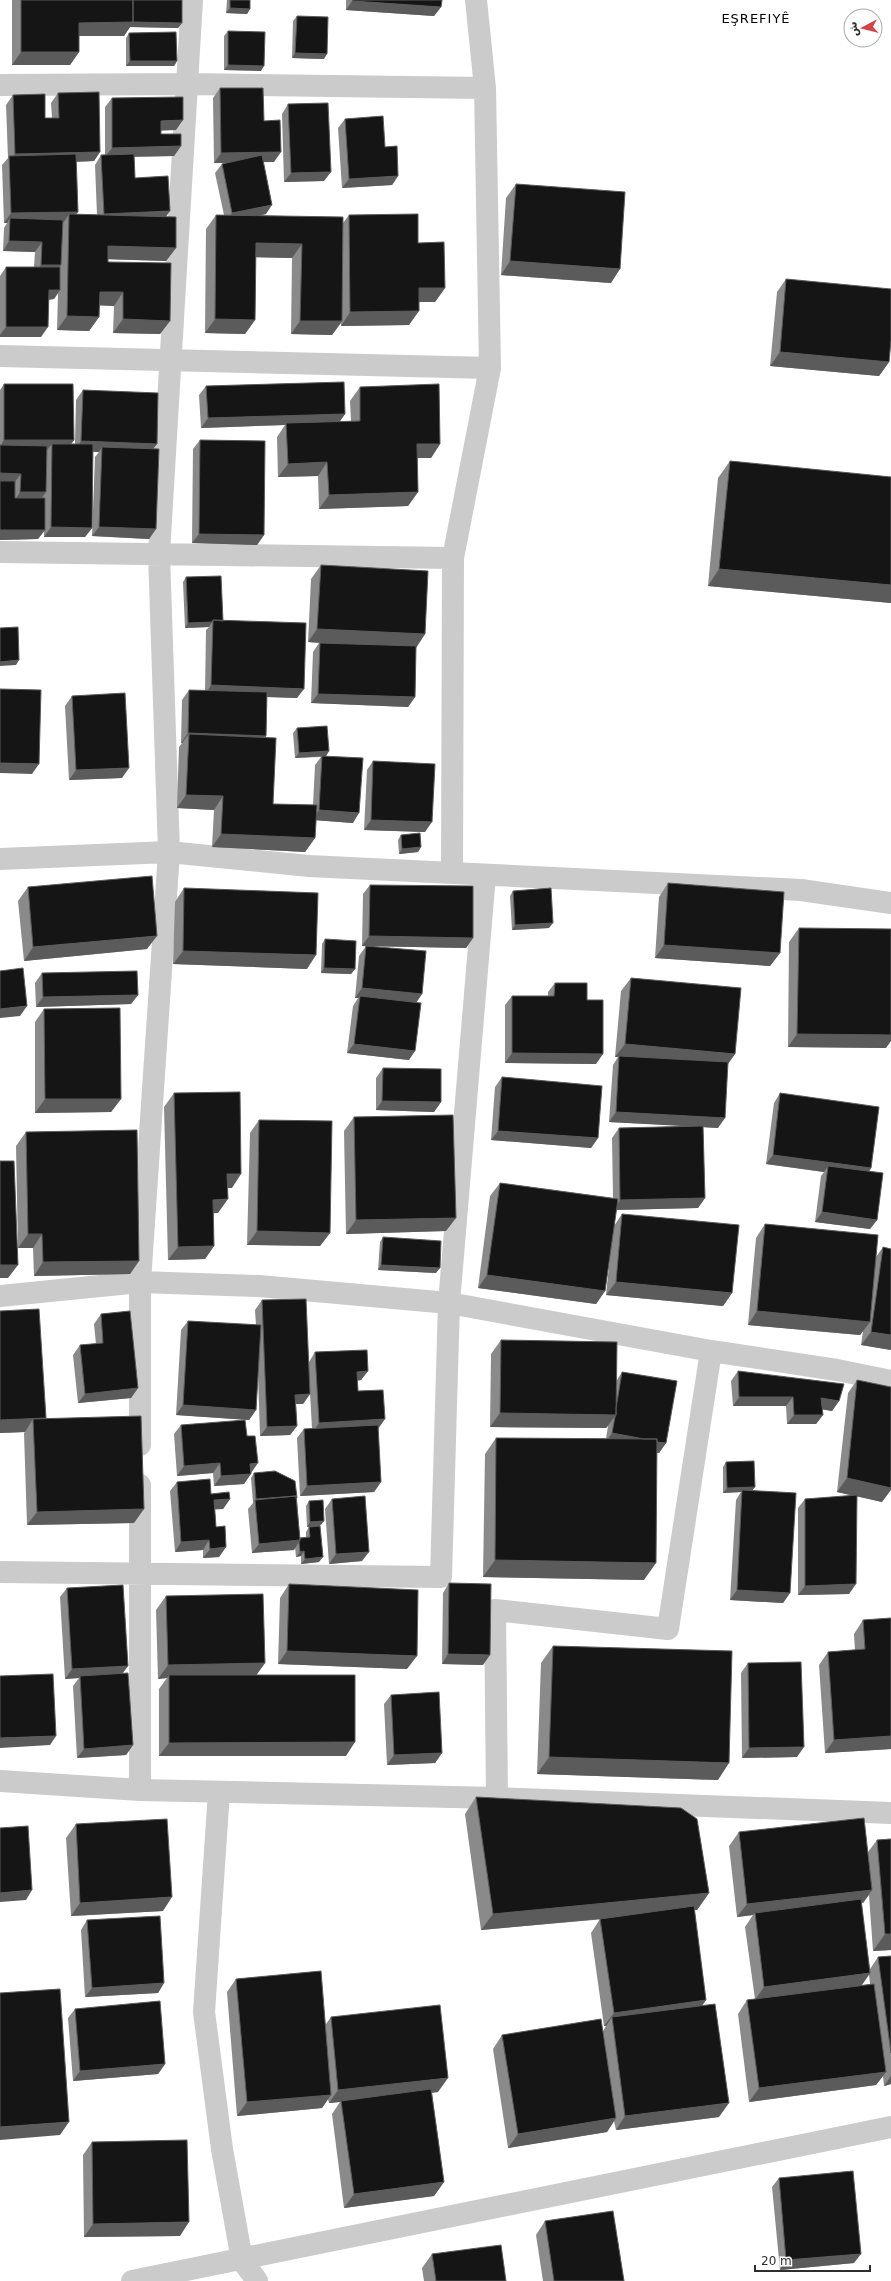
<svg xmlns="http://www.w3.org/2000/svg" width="891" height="2281" viewBox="0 0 891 2281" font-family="'DejaVu Sans',Cairo,sans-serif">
	<rect width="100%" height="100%" fill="#fff"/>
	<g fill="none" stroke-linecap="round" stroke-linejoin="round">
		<path stroke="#cbcbcb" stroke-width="22" d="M0,85L187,84L485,88
			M0,356L490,368
			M0,552L453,558
			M0,859L169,852L309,866L801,890L891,903
			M452,873L453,558L490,368L485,88L476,0
			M0,1296L140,1282L259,1286L449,1303L711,1351L837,1370L891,1381
			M140,1445V1282L169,852L159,554L192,0
			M140,1485V1790
			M0,1572L441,1577L449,1303L485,875
			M0,1781L140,1790L497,1798L891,1813
			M219,1792L204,2012L222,2149L242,2260L257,2281
			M497,1798L495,1610L668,1629L711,1351
			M132,2281L891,2127"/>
	</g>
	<path fill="#8a8a8a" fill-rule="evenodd" d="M12,0H182V23L178,28L130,27L124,36H79V52L70,65H12Z
		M227,0H250V9L247,14L226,13Z
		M346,0H442L441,7L434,16L346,10Z
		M297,16L324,59L292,58L293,21Z
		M228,31L261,71L224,70V36Z
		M129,33L177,61L174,66H126V38Z
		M220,88L264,121L274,162H263L266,214L258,216L343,223L349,215L418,243L445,288L435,302H419L409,325L341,326V323L332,335L291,334L292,258L256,257L255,320L245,334L205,333L206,229L216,215H224L215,173L222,164L226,163H214L213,98Z
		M58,93L100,152L94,161L76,162V214L97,215L95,165L101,155H105V107L112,98L176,130H161V134L181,146L174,156L134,157L135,178L166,217L176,248L166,261L108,259V262L170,321L160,334L113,333L114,306L99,305V317L89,331L57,330L58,293L54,299L49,300L41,337H0V276L6,267H34L35,252L3,251L4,228L7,223H4L2,165L8,158L6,105L13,95L45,118H52L51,103Z
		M288,104L324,181L284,182L282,114Z
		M345,119L385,147L398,176L392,185L342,188L338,128Z
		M516,184L611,283L501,275L506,198Z
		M786,279L889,362L879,376L770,366L777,292Z
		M4,384L74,440L71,444H75L76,400L83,390L153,449L156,529L149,539L92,536L95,457L99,452H93L92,528L85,537H44V531L38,539L0,540V390Z
		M206,386L345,414L340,421H351L350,401L360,387L440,444L431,458H417L418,492L408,506L319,509L318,476L278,477L277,437L285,425L201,428L199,395Z
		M200,440L264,535L257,545L192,543L193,449Z
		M730,461L891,477V603L708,586L718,478Z
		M321,565L425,634L416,647L415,697L408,707L311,703L313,652L319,643L308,642L311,579Z
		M186,577L223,621L297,698L267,697L266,736L265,737L273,804L313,805L315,765L321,757L295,758L293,733L297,728L329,751L326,756L353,823L316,820L315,838L305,852L212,847L214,810L177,808L179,747L182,743H181L182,700L189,690L205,691L206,630L209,627L185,628L183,582Z
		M72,696L122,778L69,780L65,706Z
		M373,761L425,832L364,830L367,770Z
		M401,835L421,847L418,852L399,854L398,840Z
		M668,883L780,953L770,966L655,958L659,897Z
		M370,885L473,938L466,948L362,946L363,894Z
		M28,887L147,949L24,961L18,901Z
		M184,888L307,969L173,964L175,902Z
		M513,891L549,928L512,930L510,896Z
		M799,928L886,1048L788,1047L789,942Z
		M325,939L355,969L351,974L321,973L322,944Z
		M366,946L422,994L416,1003L409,1060L347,1053L353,1006L358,998H355L359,956Z
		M42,973L138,995L131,1004L36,1007L35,983Z
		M631,978L735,1054L728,1064L718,1128L703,1127L705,1198L698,1208L616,1210L614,1226L622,1214L732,1293L723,1306L606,1295L610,1256L605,1291L596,1304L478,1288L490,1196L500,1183L613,1198L612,1138L619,1128L691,1126L609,1122L613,1065L618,1057H615L621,991Z
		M555,983L587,1000L596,1064L505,1063V1005L512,996H548V992Z
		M44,1009L121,1099L111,1112L35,1113V1022Z
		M383,1068L441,1102L434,1112L376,1110V1078Z
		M502,1077L598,1138L591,1148L491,1140L495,1087Z
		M174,1093L232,1188H228L218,1213H213L214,1246L205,1259L168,1260L164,1107Z
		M780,1093L871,1168L869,1172L877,1220L870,1229L815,1222L821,1176L824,1172L766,1164L774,1103Z
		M354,1117L446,1231L346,1234L344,1131Z
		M259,1120L330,1233L320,1246L247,1245L250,1133Z
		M26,1132L139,1261L130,1274L34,1276L33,1248H18L16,1146Z
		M765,1224L876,1257L883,1247L891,1350L861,1345L863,1331L860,1335L748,1325L756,1238Z
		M383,1237L436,1273L378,1270L380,1242Z
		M262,1300L309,1362L315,1352L368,1371L361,1380L357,1381L358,1391L378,1429L381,1482L374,1492L300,1496L297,1438L304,1429L312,1428L309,1376L310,1394L303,1404H296L297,1426L290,1435L260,1436L258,1375L256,1410L249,1420L176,1415L181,1330L188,1321L256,1325L255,1310Z
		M0,1311L46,1418L45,1419L134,1523L27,1525L24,1433L25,1432L0,1433Z
		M101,1314L138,1388L131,1398L78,1403L73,1355L80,1345L96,1344L94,1324Z
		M501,1340L617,1380L622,1372L666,1443L659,1453H657L644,1580L483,1577L485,1454L496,1438L606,1439L608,1426L606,1428L490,1427L491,1354Z
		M738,1371L839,1401L832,1411L822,1409L823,1415L816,1424H787L786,1406H733L731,1381Z
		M857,1380L882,1502L857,1496L849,1594L798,1595V1508L805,1499L854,1496L837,1492L848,1393Z
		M181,1425L247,1436L251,1473L244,1484L214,1486L213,1473L177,1476L174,1434Z
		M726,1462L755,1487L752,1490L790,1593L783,1603L730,1600L736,1500L741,1492L723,1493V1467Z
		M254,1473L297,1498V1499L300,1538L306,1537V1532L309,1527L314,1526L307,1527L306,1506L309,1501L320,1526L319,1562L301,1564V1556L296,1557L295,1547L294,1550L252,1553L248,1509L253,1503L251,1478Z
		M177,1482L211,1494L230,1499L223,1509H215L216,1527L226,1547L219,1557L203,1558V1550L175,1552L170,1491Z
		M332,1499L362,1561L329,1564L325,1509Z
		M449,1583L483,1665L442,1664L443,1593Z
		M289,1584L407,1669L278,1664L280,1598Z
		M67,1588L128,1666L123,1673L133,1745L126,1755L77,1758L73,1686L79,1678L65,1679L60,1597Z
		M166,1596L265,1663L256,1675L346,1756H159V1689L167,1678L158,1679L156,1610Z
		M863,1620L891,1749L825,1753L819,1665L828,1652L855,1650L854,1634Z
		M553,1646L718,1780L537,1774L541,1663Z
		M748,1663L797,1757L742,1758L741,1673Z
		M391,1695L442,1753L435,1763L387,1765L384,1704Z
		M476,1797L709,1893L697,1910H694L706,2000L702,2005L719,2117L616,2130L614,2121L607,2132L508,2148L493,2049L502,2035L603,2031L606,2026H604L591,1933L600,1919H605L481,1930L465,1814Z
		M76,1824L163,1911L71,1916L66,1838Z
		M739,1832L868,1852L877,1840L891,1839V1950L873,1951L869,1895L863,1903H861L870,1969L878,1957L891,1956V2084L884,2086L883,2076L876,2085L749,2102L738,2014L747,2000L755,1999L745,1927L753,1915L737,1917L729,1846ZM869,1975L870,1984L862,1985Z
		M87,1920L164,1983L158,1993L85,1997L81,1930Z
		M236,1979L326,2024L331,2017L438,2092L432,2093L444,2182L434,2196L344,2208L332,2114L340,2102L329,2103L328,2099L322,2108L237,2116L227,1992Z
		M75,2009L165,2064L158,2074L73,2081L68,2018Z
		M92,2142L180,2236L84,2237L83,2155Z
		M779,2178L854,2263L780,2270L772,2187Z
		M545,2221L624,2281H543L536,2235Z
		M432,2254L506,2281H424L422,2268Z"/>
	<path fill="#5b5b5b" d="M352,1L441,7L434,16L346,10Z
		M230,8L250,9L247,14L226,13Z
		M131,22L182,23L178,28L130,27L124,36H70L79,23Z
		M21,52H79L70,65H12Z
		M295,53L327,54L324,59L292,58Z
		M130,61H177L174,66H126Z
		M228,65L264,66L261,71L224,70Z
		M183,120L176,130L154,131L161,121Z
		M181,146L174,156L105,157L112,148Z
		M100,152L94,161L9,164V162L15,154Z
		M281,152L274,162L214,163L221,153Z
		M331,172L324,181L284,182L291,173Z
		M398,176L392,185L342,188L349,179Z
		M272,205L266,214L226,222L232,213Z
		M170,211L163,221L97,224L104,214Z
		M78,212L71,222L69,214L64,222L10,223V218L7,223H4L11,213Z
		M9,241L42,242L35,252L3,251Z
		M256,243L302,244L292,258L246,257Z
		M108,246L176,248L166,261L99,259Z
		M510,261L620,269L611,283L501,275Z
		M41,265H61L54,275L34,274Z
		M419,288H445L435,302H409Z
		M49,290H60L54,299L42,300Z
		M100,292H123L114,306L90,305Z
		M419,311L409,325L341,326L350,312Z
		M67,316L99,317L89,331L57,330Z
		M123,319L170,321L160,334L113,333Z
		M215,319L255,320L245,334L205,333Z
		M300,321H342L332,335L291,334Z
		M6,327H48L41,337H0V335Z
		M780,352L889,362L879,376L770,366Z
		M345,414L338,424L286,423L285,425L201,428L208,418Z
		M4,440H74L67,450L52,444L47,450L0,447Z
		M81,441L157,444L150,453L102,447L99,452L75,451Z
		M417,444H440L431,458H407Z
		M327,462L318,476L278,477L288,464Z
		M0,473L21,474L14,483H0Z
		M20,492H46L39,502H14Z
		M418,492L408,506L319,509L329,495Z
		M51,527L92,528L85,537H44Z
		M99,527L156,529L149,539L92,536Z
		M0,530H45L38,539L0,540Z
		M199,534L264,535L257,545L192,543Z
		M719,569L891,585V603L708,586Z
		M212,622L209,627L185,628L188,623Z
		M317,629L425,634L416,648L308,642Z
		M19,660L16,665L0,666V662Z
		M211,685L304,689L297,698L205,695Z
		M318,694L415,697L408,707L311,703Z
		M188,733L266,736L260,745L189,734L182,743H181Z
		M329,751L326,756L295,758L299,753Z
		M0,763L39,764L32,774L0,773Z
		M129,768L122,778L69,780L76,770Z
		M186,795L223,796L214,810L177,808Z
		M319,810L359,813L353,823L312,820Z
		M371,820L432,822L425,832L364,830Z
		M221,834L315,838L305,852L212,847Z
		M421,847L418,852L399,854L402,849Z
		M553,923L549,928L512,930L515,925Z
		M157,936L147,949L24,961L33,947Z
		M369,936L473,938L466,948L362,946Z
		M664,945L780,953L770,966L655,958Z
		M183,951L316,955L307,969L173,964Z
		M324,968L355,969L351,974L321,973Z
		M362,988L422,994L415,1004L360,996L358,998H355Z
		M138,995L131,1004L36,1007L43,997Z
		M27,1006L20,1016L0,1018V1009Z
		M797,1034L891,1035V1041L886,1048L788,1047Z
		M354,1044L415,1051L409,1060L347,1053Z
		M625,1044L735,1054L725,1068L619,1056L618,1057H615Z
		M512,1053L603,1054L596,1064L505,1063Z
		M45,1099H121L111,1112L35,1113Z
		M382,1101L441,1102L434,1112L376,1110Z
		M616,1112L725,1118L718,1128L609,1122Z
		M498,1131L598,1138L591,1148L491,1140Z
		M773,1155L871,1168L864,1178L828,1166L824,1172L766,1164Z
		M227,1174H241L232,1188H218Z
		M705,1198L698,1208L614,1210L620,1200Z
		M228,1199L218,1213L203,1214L213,1200Z
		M822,1212L877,1220L870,1229L815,1222Z
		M456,1218L446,1231L346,1234L356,1220Z
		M257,1231L330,1233L320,1246L247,1245Z
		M28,1234H42L33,1248H18Z
		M214,1246L205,1259L168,1260L178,1247Z
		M139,1261L130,1274L34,1276L43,1262Z
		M0,1265H18L8,1278H0Z
		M381,1265L440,1268L436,1273L378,1270Z
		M487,1275L605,1291L596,1304L478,1288Z
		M616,1282L732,1293L723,1306L606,1295Z
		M757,1311L870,1322L860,1335L748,1325Z
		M871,1332L891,1335V1350L861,1345Z
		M368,1371L361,1380L350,1381L357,1372Z
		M138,1388L131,1398L78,1403L85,1394Z
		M310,1394L303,1404H289L295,1395Z
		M739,1397H793L786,1406H733Z
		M821,1398L839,1401L832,1411L814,1408Z
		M183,1405L256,1410L249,1420L176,1415Z
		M500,1413L616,1415L606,1428L490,1427Z
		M794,1415H823L816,1424H787Z
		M46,1418L36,1431L33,1419L25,1432L0,1433V1420Z
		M385,1419L378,1429L313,1432L319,1423Z
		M297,1426L290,1435L260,1436L267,1427Z
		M612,1433L666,1443L659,1453L605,1443Z
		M220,1463L213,1473L177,1476L184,1466Z
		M258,1463L251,1473L250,1464Z
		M251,1474L244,1484L214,1486L221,1476Z
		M847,1478L891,1488V1490L882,1502L837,1492Z
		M381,1482L374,1492L300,1496L307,1486Z
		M755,1487L751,1492L742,1490L741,1492L723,1493L727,1488Z
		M230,1499L223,1509L207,1510L214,1500Z
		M144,1509L134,1523L27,1525L37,1512Z
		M324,1521L320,1526L307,1527L310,1522Z
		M209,1540L203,1550L175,1552L181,1542Z
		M300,1540L294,1550L252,1553L259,1544Z
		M226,1547L219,1557L203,1558L210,1549Z
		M304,1551L301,1556L296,1557L300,1552Z
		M369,1552L362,1561L329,1564L336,1554Z
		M323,1557L319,1562L301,1564L305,1559Z
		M495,1560L656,1563L644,1580L483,1577Z
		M856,1584L849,1594L798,1595L805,1586Z
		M737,1590L790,1593L783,1603L730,1600Z
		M287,1651L417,1656L407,1669L278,1664Z
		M448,1654L490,1655L483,1665L442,1664Z
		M265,1663L255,1677L169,1675L167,1678L158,1679L168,1665Z
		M128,1666L121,1675L80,1676L79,1678L65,1679L72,1669Z
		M56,1736L50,1745L0,1748V1738Z
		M891,1736V1749L825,1753L834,1740Z
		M355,1742L346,1756H159L169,1743Z
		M133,1745L126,1755L77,1758L84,1749Z
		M804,1747L797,1757L742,1758L749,1748Z
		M442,1753L435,1763L387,1765L394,1755Z
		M549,1757L729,1763L718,1780L537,1774Z
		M32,1890L26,1900L0,1902V1893Z
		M872,1890L863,1903L755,1915V1913L753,1915L737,1917L747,1904Z
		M709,1893L697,1910L481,1930L493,1914Z
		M172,1897L163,1911L71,1916L80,1903Z
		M885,1934H891V1950L873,1951Z
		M870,1973L861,1986L755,2000L764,1987Z
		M164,1983L158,1993L85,1997L92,1988Z
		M706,2000L697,2013L612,2017L606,2026H604L614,2013Z
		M165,2064L158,2074L73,2081L80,2071Z
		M886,2072L876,2085L749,2102L759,2088Z
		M891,2076V2084L884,2086Z
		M448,2078L438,2092L341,2102V2101L340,2102L329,2103L338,2090Z
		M331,2095L322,2108L237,2116L247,2102Z
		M729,2103L719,2117L616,2130L625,2116Z
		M616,2118L607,2132L508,2148L518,2134Z
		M69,2122L60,2135L0,2140V2127Z
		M444,2182L434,2196L344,2208L354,2194Z
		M189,2222L180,2236L84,2237L93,2224Z
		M861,2254L854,2263L780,2270L786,2260Z"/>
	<path fill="#151515" stroke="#5b5b5b" d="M21,0H133V22L79,23V52H21Z
		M133,0H182V23L133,22Z
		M230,0H250V9L230,8Z
		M353,0H442L441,7L352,1Z
		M297,16L328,17L327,54L295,53Z
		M228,31L265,32L264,66L228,65Z
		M176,32L177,61H130L129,33Z
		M220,88H263L264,121L280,120L281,152L221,153Z
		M99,92L100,152L15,154L13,95L45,94V118H59L58,93Z
		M183,97V120L161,121V134H181V146L112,148V98Z
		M328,103L331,172L291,173L288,104Z
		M383,116L385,147L397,146L398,176L349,179L345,119Z
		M76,154L78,212L11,213L9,156Z
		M134,154L135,178L168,176L170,211L104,214L101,155Z
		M262,155L272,205L232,213L222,164Z
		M516,184L625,192L620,269L510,261Z
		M69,214L176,217V248L108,246V262L171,263L170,321L123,319V292H100L99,317L67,316Z
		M418,214V243L444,242L445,288H419V311L350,312L349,215Z
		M216,215L343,217L342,321H300L302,244L256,243L255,320L215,319Z
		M10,218L63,220L61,265H41L42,242L9,241Z
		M6,267H60V290H49L48,327H6Z
		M786,279L891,289V340L889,362L780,352Z
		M344,382L345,414L208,418L206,386Z
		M4,384H73L74,440H4Z
		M439,384L440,444H417L418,492L329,495L327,462L288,464L286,423L360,421V387Z
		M83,390L158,393L157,444L81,441Z
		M200,440L265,441L264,535L199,534Z
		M52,444H93L92,528L51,527Z
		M0,445L47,446L46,492H20L21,474L0,473Z
		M102,447L159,449L156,529L99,527Z
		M730,461L891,477V585L719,569Z
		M0,481H15V498H45V530H0Z
		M321,565L428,571L425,634L317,629Z
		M221,576L223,621L213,620L212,622L188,623L186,577Z
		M213,620L306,623L304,689L211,685Z
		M18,627L19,660L0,662V628Z
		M320,643L416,646L415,697L318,694Z
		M0,689L41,690L39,764L0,763Z
		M189,690L267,692L266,736L188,733Z
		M125,693L129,768L76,770L72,696Z
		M327,726L329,751L299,753L297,728Z
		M189,734L276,738L273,804L317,805L315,838L221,834L223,796L186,795Z
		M322,756L363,758L359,813L319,810Z
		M373,761L435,764L432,822L371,820Z
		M420,833L421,847L402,849L401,835Z
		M152,876L157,936L33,947L28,887Z
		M668,883L784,892L780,953L664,945Z
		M370,885L473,886V938L369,936Z
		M184,888L318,893L316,955L183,951Z
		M551,888L553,923L515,925L513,891Z
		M799,928L891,929V1035L797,1034Z
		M325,939L356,941L355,969L324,968Z
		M366,946L426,951L422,994L362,988Z
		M23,968L27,1006L0,1009V971Z
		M137,971L138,995L43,997L42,973Z
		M631,978L741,988L735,1054L625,1044Z
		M555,983H587V1000H603V1054L512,1053V996H554Z
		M360,996L421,1003L415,1051L354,1044Z
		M120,1008L121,1099H45L44,1009Z
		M619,1056L728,1062L725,1118L616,1112Z
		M383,1068L441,1069V1102L382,1101Z
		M502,1077L602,1086L598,1138L498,1131Z
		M240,1092L241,1174H227L228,1199L213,1200L214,1246L178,1247L174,1093Z
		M780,1093L879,1107L871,1168L773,1155Z
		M453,1115L456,1218L356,1220L354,1117Z
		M259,1120L332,1121L330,1233L257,1231Z
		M703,1126L705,1198L620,1200L619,1128Z
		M137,1130L139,1261L43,1262L42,1234H28L26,1132Z
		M0,1161H14L18,1265H0Z
		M828,1166L883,1173L877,1220L822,1212Z
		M500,1183L618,1199L605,1291L487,1275Z
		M622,1214L739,1225L732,1293L616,1282Z
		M765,1224L878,1235L870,1322L757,1311Z
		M383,1237L441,1241L440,1268L381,1265Z
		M883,1247L891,1249V1335L871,1332Z
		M306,1299L310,1394L295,1395L297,1426L267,1427L262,1300Z
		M39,1309L46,1418L0,1420V1311Z
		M130,1311L138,1388L85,1394L80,1345L103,1343L101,1314Z
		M188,1321L261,1325L256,1410L183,1405Z
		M501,1340L617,1342L616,1415L500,1413Z
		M367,1350L368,1371L357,1372L358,1391L383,1390L385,1419L319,1423L315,1352Z
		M738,1371L844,1384L839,1401L821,1398L823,1415H794L793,1397H739Z
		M622,1372L677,1381L666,1443L657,1442V1439H644L612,1433L615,1417L616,1415V1408Z
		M857,1380L891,1387V1488L847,1478Z
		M141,1416L144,1509L37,1512L33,1419Z
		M245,1420L247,1436H255L258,1463L250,1464L251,1474L221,1476L220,1463L184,1466L181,1425Z
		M378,1425L381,1482L307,1486L304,1429Z
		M496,1438L657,1439L656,1563L495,1560Z
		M754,1461L755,1487L727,1488L726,1462Z
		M275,1471L295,1481L297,1498H296V1496L256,1499L254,1473Z
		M210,1479L211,1494L229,1492L230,1499L214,1500L216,1527L225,1526L226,1547L210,1549L209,1540L181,1542L177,1482Z
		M742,1490L796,1493L790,1593L737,1590Z
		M857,1495L856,1584L805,1586V1499Z
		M296,1496L300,1540L259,1544L255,1500Z
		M365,1496L369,1552L336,1554L332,1499Z
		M323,1500L324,1521L310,1522L309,1501Z
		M320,1526L323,1557L305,1559L304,1551L300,1552L299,1542L300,1540V1538L310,1537L309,1527Z
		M449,1583L491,1584L490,1655L448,1654Z
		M289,1584L418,1590L417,1656L287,1651Z
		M123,1585L128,1666L72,1669L67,1588Z
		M263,1594L265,1663L168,1665L166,1596Z
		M891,1618V1736L834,1740L828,1652L865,1649L863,1620Z
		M553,1646L732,1651L729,1763L549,1757Z
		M801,1662L804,1747L749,1748L748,1663Z
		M128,1673L133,1745L84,1749L80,1676Z
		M53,1674L56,1736L0,1738V1676Z
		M169,1675H355V1742L169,1743Z
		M439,1692L442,1753L394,1755L391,1695Z
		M476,1797L681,1808L697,1819L709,1893L493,1914Z
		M864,1818L872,1890L747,1904L739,1832Z
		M167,1819L172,1897L80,1903L76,1824Z
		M28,1826L32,1890L0,1893V1828Z
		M891,1839V1934H885L877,1840Z
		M861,1899L870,1973L764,1987L755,1913Z
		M694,1906L706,2000L614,2013L600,1919Z
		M160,1916L164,1983L92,1988L87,1920Z
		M891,1956V2053L878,1957Z
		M321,1971L331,2095L247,2102L236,1979Z
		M874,1984L886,2072L759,2088L747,2000Z
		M60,1989L69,2122L0,2127V1993Z
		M160,2001L165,2064L80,2071L75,2009Z
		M715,2004L729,2103L625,2116L612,2017Z
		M440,2005L448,2078L338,2090L331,2017Z
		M601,2019L616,2118L518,2134L502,2035Z
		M431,2089L444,2182L354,2194L341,2101Z
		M187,2140L189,2222L93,2224L92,2142Z
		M853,2171L861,2254L786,2260L779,2178Z
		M613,2211L624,2281H554L545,2221Z
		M501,2245L506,2281H436L432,2254Z"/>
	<g text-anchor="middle" stroke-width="4" stroke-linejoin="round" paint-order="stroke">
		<g font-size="13" letter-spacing="1" fill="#000" stroke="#fff">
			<text x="756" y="23">EŞREFIYÊ</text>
		</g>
	</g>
	<g transform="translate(863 28) rotate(263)"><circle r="19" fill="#ffffff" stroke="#ababab"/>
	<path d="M0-3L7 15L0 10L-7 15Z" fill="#d14448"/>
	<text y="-6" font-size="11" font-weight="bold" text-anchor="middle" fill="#2e2e2e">ش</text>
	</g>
	<path d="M755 2265v6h115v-6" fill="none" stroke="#2e2e2e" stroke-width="2"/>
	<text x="761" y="2265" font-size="12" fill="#2e2e2e" stroke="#ffffff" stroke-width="3" paint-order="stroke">20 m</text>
</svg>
